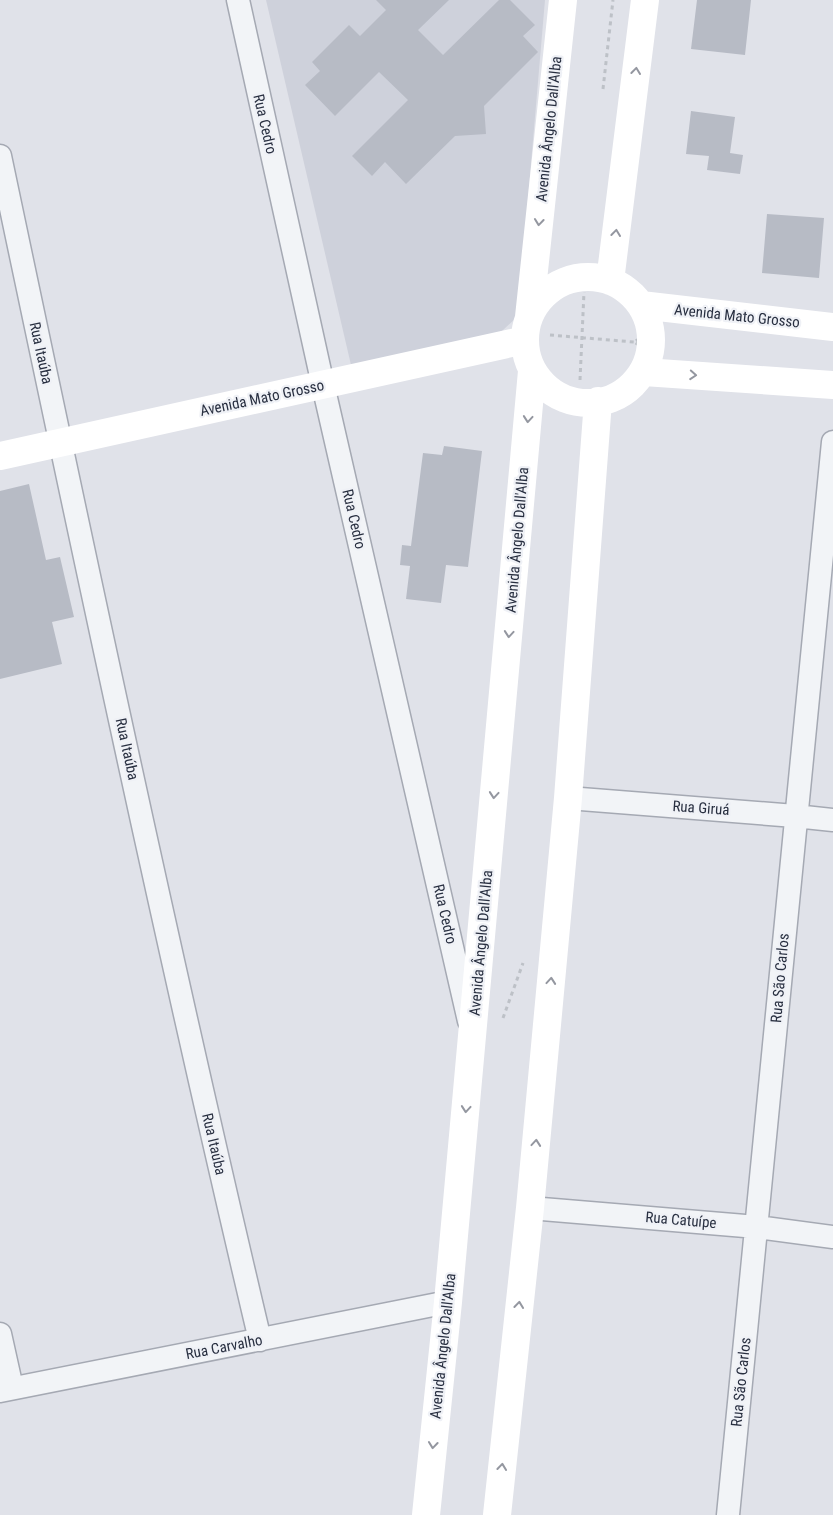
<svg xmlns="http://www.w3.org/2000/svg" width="833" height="1515" viewBox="0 0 833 1515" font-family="'Roboto Condensed',sans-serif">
	<rect width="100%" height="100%" fill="#e0e2e9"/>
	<path fill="#ced1db" d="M266,0H545L518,316L502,331L475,343L351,365Z"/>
	<path fill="#b7bbc5" d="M376,0H449L418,30L443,55L499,0H510L535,25L523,36L538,52L484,106L486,134L455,136L406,184L385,162L372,176L352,156L408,100L379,72L335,116L305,85L320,71L312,62L349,25L360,36L386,10Z
		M697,0H751L745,55L691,49Z
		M691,111L735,117L730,153L743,155L740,174L707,170L709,156L686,154Z
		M767,214L824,218L819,278L762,273Z
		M444,446L482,451L468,567L446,565L441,603L406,599L410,566L400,565L402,545L411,546L423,453L442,455Z
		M29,484L46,560L60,557L74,617L52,622L62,664L0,679V491Z"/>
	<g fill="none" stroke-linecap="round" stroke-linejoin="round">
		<defs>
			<path id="street" d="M238,0L323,385L469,1021
				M0,156C83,551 167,947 260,1340
				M568,798L795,816L833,820
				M530,1208L757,1227L833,1237
				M0,1334L12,1388
				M0,1391L448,1302
				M728,1515C764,1157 797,800 833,442"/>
		</defs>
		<use href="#street" stroke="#a5a9b3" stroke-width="25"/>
		<path stroke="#bdc1c7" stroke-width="3" stroke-dasharray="4 4" stroke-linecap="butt" d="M603,89L613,0
			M550,335L634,342
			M639,345L634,342L646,335
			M580,380L584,292
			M503,1018L523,963"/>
		<use href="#street" stroke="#f2f4f7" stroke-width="22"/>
		<path stroke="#fff" stroke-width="28" d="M525 340a63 63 0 1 1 126 0a63 63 0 1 1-126 0Z
			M610,281L645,0
			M641,305L833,327
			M529,317L563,0
			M644,372L833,385
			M0,456L525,340
			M426,1515L448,1302L532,371
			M497,1515L530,1208L568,798L598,401"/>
	</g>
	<defs><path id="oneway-chevron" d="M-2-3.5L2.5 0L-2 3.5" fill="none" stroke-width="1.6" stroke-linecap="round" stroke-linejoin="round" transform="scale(1.25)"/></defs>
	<g stroke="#9497a0">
		<use href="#oneway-chevron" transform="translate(636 71) rotate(-83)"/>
		<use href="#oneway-chevron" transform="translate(539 222) rotate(96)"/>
		<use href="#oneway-chevron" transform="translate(616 233) rotate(-83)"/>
		<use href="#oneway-chevron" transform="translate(693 375) rotate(4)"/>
		<use href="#oneway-chevron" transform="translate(528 419) rotate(95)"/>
		<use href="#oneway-chevron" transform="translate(509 634) rotate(95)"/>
		<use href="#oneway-chevron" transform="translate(494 795) rotate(95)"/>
		<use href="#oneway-chevron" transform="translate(551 981) rotate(-85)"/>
		<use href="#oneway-chevron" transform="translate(466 1109) rotate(95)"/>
		<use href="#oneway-chevron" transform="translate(536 1143) rotate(-85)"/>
		<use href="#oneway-chevron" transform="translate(519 1305) rotate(-84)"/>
		<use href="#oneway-chevron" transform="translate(433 1445) rotate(96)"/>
		<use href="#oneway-chevron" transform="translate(502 1467) rotate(-84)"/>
	</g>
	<g text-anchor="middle" stroke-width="4.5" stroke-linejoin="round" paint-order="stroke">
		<g font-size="15" fill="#282f40" stroke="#eff1f6">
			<text transform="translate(265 124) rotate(77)" y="5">Rua Cedro</text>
			<text transform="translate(549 129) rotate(-84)" y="5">Avenida Ângelo Dall'Alba</text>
			<text transform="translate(737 316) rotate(6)" y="5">Avenida Mato Grosso</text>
			<text transform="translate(41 353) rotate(78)" y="5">Rua Itaúba</text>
			<text transform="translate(262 398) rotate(-12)" y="5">Avenida Mato Grosso</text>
			<text transform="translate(354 519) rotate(77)" y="5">Rua Cedro</text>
			<text transform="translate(517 540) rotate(-85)" y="5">Avenida Ângelo Dall'Alba</text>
			<text transform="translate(127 749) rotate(78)" y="5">Rua Itaúba</text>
			<text transform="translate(701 808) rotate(4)" y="5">Rua Giruá</text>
			<text transform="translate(445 914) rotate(77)" y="5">Rua Cedro</text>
			<text transform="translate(481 943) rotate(-85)" y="5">Avenida Ângelo Dall'Alba</text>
			<text transform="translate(780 978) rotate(-85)" y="5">Rua São Carlos</text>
			<text transform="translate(214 1144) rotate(77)" y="5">Rua Itaúba</text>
			<text transform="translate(681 1220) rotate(5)" y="5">Rua Catuípe</text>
			<text transform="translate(443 1346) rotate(-84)" y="5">Avenida Ângelo Dall'Alba</text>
			<text transform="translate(224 1347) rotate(-11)" y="5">Rua Carvalho</text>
			<text transform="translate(741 1382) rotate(-84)" y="5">Rua São Carlos</text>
		</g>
	</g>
</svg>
